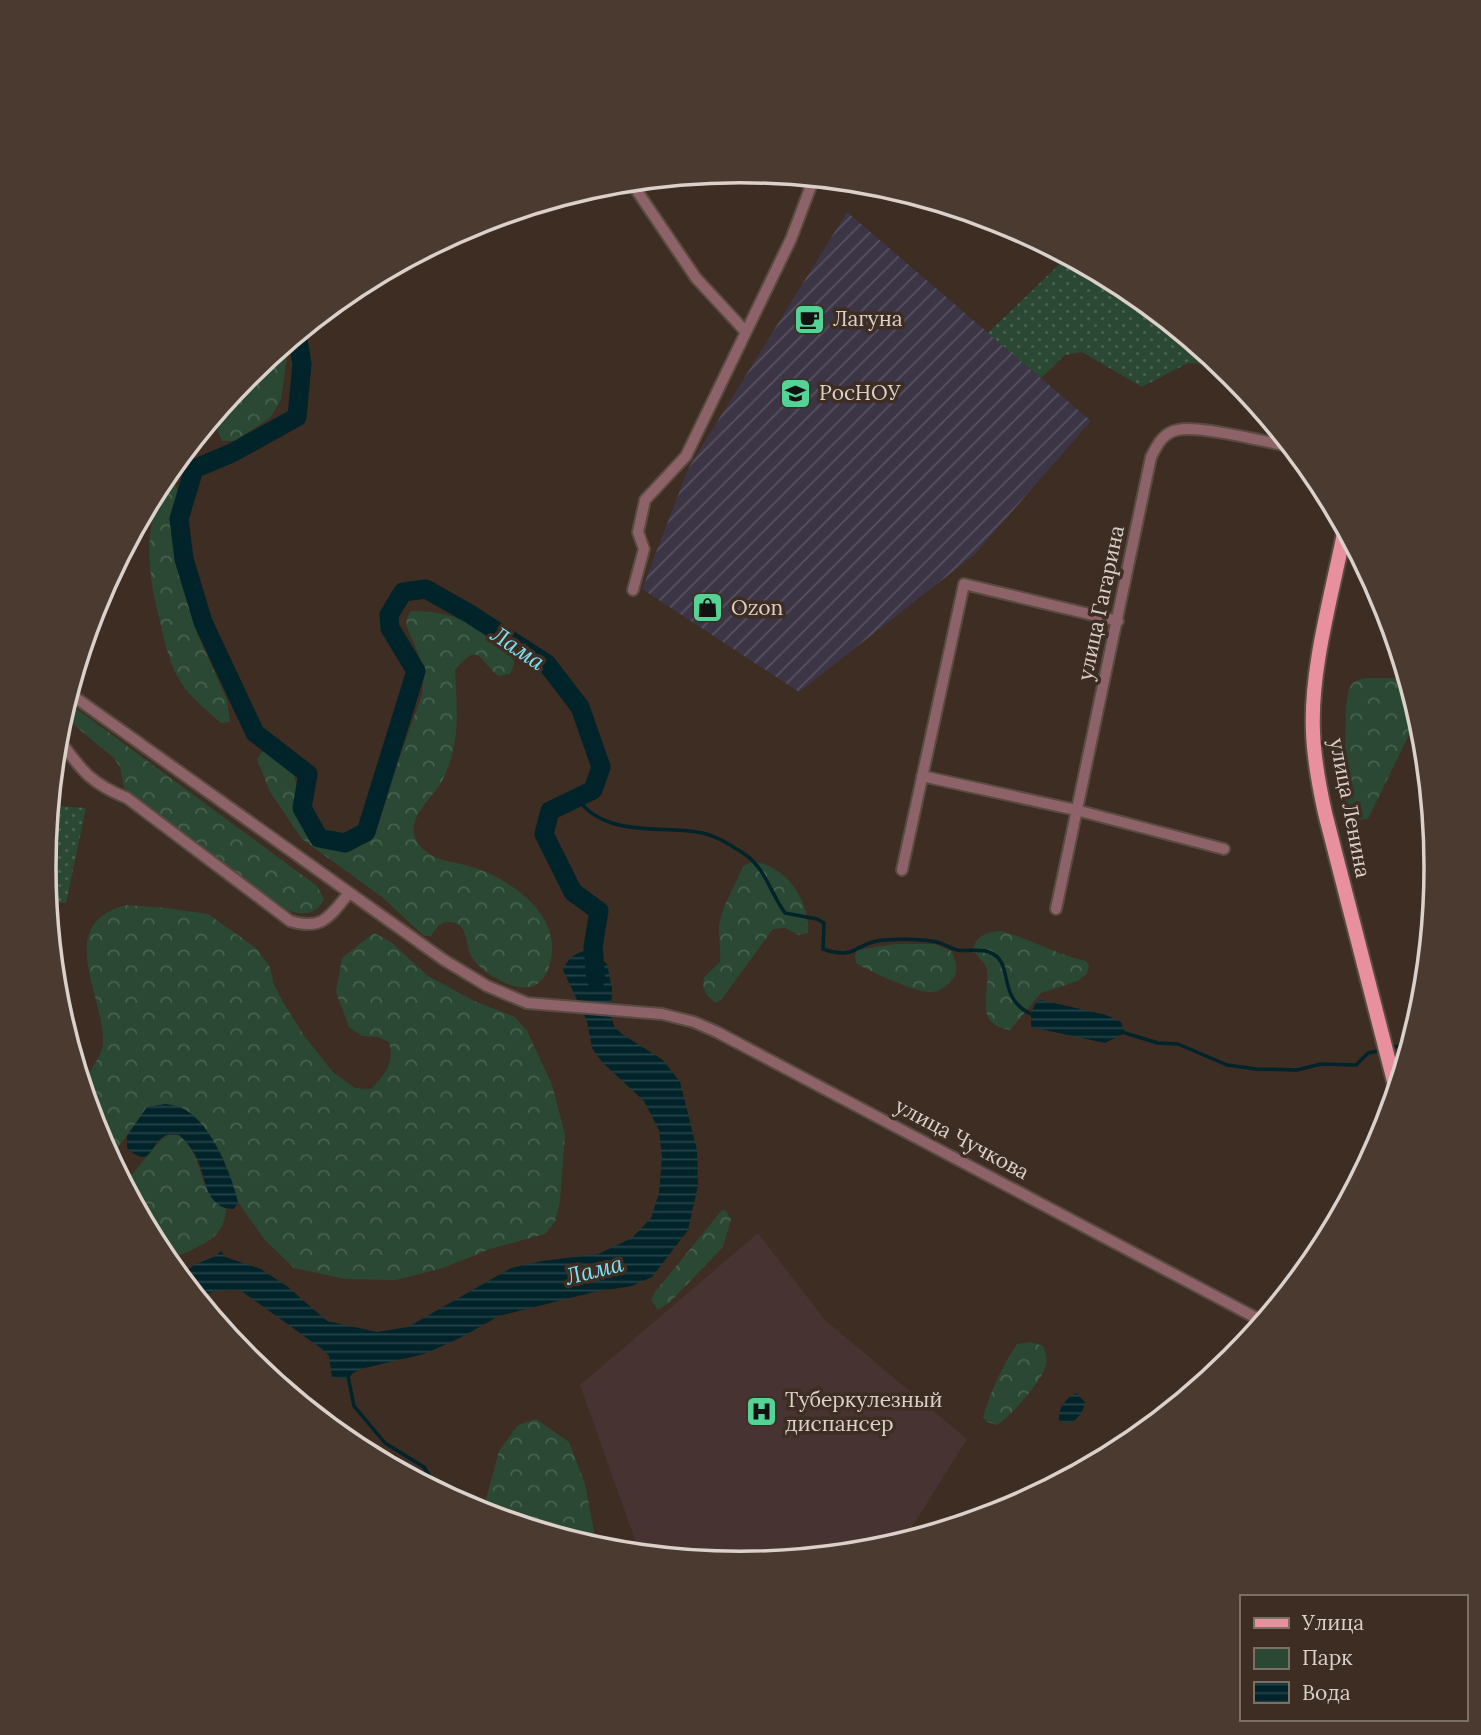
<svg xmlns="http://www.w3.org/2000/svg" width="1481" height="1735" viewBox="0 0 1481 1735" font-family="Lora,serif">
	<defs>
		<pattern id="industrial-furrows" width="10" height="10" patternUnits="userSpaceOnUse" patternTransform="scale(1.75)"><rect width="10" height="10" fill="#3c3546"/><path d="M-1 1l2-2M0 10L10 0M9 11l2-2" fill="none" stroke="#58515f"/></pattern>
		<pattern id="green-dots" width="8" height="8" patternUnits="userSpaceOnUse" patternTransform="scale(1.75)"><rect width="8" height="8" fill="#2b4834"/><path d="M2 2h.1M6 6h.1" fill="none" stroke="#496150" stroke-width="1.8" stroke-linecap="round"/></pattern>
		<pattern id="forest-crowns" width="20" height="18" patternUnits="userSpaceOnUse" patternTransform="scale(1.75)"><rect width="20" height="18" fill="#2b4834"/><path d="M2 6a3 3 0 1 1 6 0M12 15a3 3 0 1 1 6 0" fill="none" stroke="#496150"/></pattern>
		<pattern id="water-rules" width="6" height="5" patternUnits="userSpaceOnUse" patternTransform="scale(1.75)"><rect width="6" height="5" fill="#01242a"/><path d="M0 2.5h6" fill="none" stroke="#254348"/></pattern>
	</defs>
	<rect width="100%" height="100%" fill="#3d2d23"/>
	<path fill="url(#industrial-furrows)" d="M847,212L1091,421L974,555L799,692L642,589L689,467Z"/>
	<path fill="#473331" d="M758,1233L825,1320L967,1439L902,1543L876,1551L740,1564L640,1554L580,1385Z"/>
	<path fill="url(#green-dots)" d="M1068,256L1128,288L1231,373L1214,365L1188,363L1142,387L1082,352L1065,355L1041,378L988,333Z
		M50,805L86,808L66,903L47,902L44,867Z"/>
	<path fill="url(#forest-crowns)" d="M289,341L281,400L270,418L235,441H222L217,430L224,417L243,395L253,378L255,369Z
		M175,483L179,494L174,550L197,633L227,700L230,722L221,723C207,710 190,698 180,681C170,664 165,644 161,625C148,578 142,529 164,484Z
		M411,611C457,610 476,627 512,652L514,664L510,674L498,676C477,657 479,642 455,670C457,709 461,742 443,779C433,799 402,820 418,843C430,861 450,861 469,866C505,876 555,909 552,951C551,963 547,978 537,984C520,996 483,974 473,959C464,947 470,923 450,922C440,921 436,928 431,936H424L382,897L302,839L270,792L257,759L263,751C272,752 276,755 282,760C305,778 292,801 302,821C313,842 346,858 367,839C370,836 372,829 375,825L422,695C423,688 424,680 422,673C421,665 419,654 415,646C410,633 401,623 411,611Z
		M1365,678H1408L1419,714L1368,819L1358,820L1349,814L1344,795L1346,707L1349,688L1354,682Z
		M66,701L317,886L324,899C316,916 302,915 286,910L124,788L120,767L113,757L62,715Z
		M752,862C785,863 811,902 808,933L799,935L785,928L773,929L722,999L716,1003C705,995 702,990 704,977L720,962C721,951 719,939 719,928C720,909 736,885 743,866Z
		M127,905L167,908L208,914L256,948L270,967L274,985L286,1007L305,1037L333,1072L355,1088L371,1089C385,1075 395,1062 389,1042L378,1037L362,1036L349,1027L336,992L342,958L374,933L391,942L428,976L474,1001L515,1017L527,1031L552,1085L565,1134L560,1201L555,1222L545,1234L490,1249L443,1268L396,1280L345,1279L294,1268L264,1239L238,1202L223,1158L200,1122L182,1108L166,1104L147,1107L110,1159C99,1138 79,1102 87,1078C91,1068 102,1055 103,1044C105,996 52,923 127,905Z
		M1001,931C1031,939 1055,954 1086,961L1089,965L1087,974L1078,981L1041,993L1010,1030C973,1024 990,996 987,971C986,961 976,958 973,949C977,935 987,932 1001,931Z
		M895,944H934L951,951C956,962 960,972 951,981C945,988 937,993 927,992C912,990 870,972 856,963L855,956L857,950Z
		M167,1135H179C207,1159 195,1192 226,1209C224,1244 194,1246 167,1262L123,1183C140,1169 150,1148 167,1135Z
		M722,1210L726,1211L731,1219L723,1247L670,1302L658,1310L651,1300L655,1292Z
		M1031,1342L1043,1346C1046,1353 1048,1360 1045,1368C1040,1383 1010,1417 997,1425L987,1422L983,1417C991,1391 1002,1366 1017,1344Z
		M536,1419L569,1442L585,1484L594,1531L590,1546L482,1514L499,1451L518,1425Z"/>
	<path fill="url(#water-rules)" d="M584,951L594,954L607,964L612,989L611,1016L614,1026L622,1034L663,1060L680,1082L697,1150L698,1186L688,1230L652,1277L632,1286L594,1292L499,1316L458,1339L424,1354L361,1369L353,1373L348,1379L332,1377L329,1356L322,1349L240,1290L216,1291L203,1295L199,1301L180,1277L194,1265L216,1256L221,1251L225,1257L261,1269L288,1287L327,1321L377,1332L408,1327L511,1268L542,1261L598,1254L632,1238L651,1218L659,1193L662,1157L659,1130L644,1101L602,1062L592,1048L587,1021L563,970C568,959 573,954 584,951Z
		M1041,1000L1106,1015L1121,1022L1125,1033L1105,1043L1031,1027V1014L1036,1002Z
		M166,1104C171,1105 178,1106 182,1108C211,1122 231,1173 238,1202L234,1209C207,1209 206,1182 199,1163C195,1152 188,1143 179,1135C175,1135 171,1134 167,1135C149,1141 153,1172 127,1148V1136L147,1107Z
		M1076,1393L1085,1402C1083,1415 1072,1428 1059,1420C1058,1408 1066,1398 1076,1393Z"/>
	<g fill="none" stroke-linecap="round" stroke-linejoin="round">
		<path stroke="#01242a" stroke-width="3.5" d="M577,798C604,837 657,826 697,832C714,834 732,846 746,855C766,870 771,894 785,913L817,919L824,923L823,949C858,961 854,942 884,940C900,939 921,939 937,942C945,944 950,948 957,950C967,952 979,948 989,952C1016,962 995,997 1031,1014
			M1125,1033L1158,1043L1178,1044L1227,1065L1256,1069L1297,1070L1321,1064L1356,1065L1368,1053L1383,1050
			M1390,1048L1412,1043
			M348,1376L354,1406L385,1443L424,1467L440,1493"/>
		<path stroke="#01242a" stroke-width="19" d="M297,334L302,364L297,417L232,453L194,469L179,519L184,559L203,622L255,733L308,774L302,808L319,838L345,843L366,832L416,671L390,628L389,615L403,592L426,589L470,614L547,664L580,707L601,767L593,790L550,811L544,834L573,892L599,911L593,947L596,979"/>
		<defs>
			<path id="minor" d="M631,182L696,278L746,332
				M633,590L644,549L638,532L645,500L686,456L791,239L814,178
				M69,693L444,960L487,986L527,1003L662,1014L694,1022L717,1032L1264,1322
				M57,737C81,769 88,782 127,798L290,921C323,931 330,916 349,893
				M922,776L1076,810L1224,849
				M902,870L964,584L1118,621
				M1056,909L1151,457C1157,445 1163,433 1177,430C1200,425 1267,442 1292,447"/>
			<path id="major" d="M1345,528C1333,591 1310,668 1313,732C1314,759 1319,786 1325,813L1397,1093"/>
		</defs>
		<use href="#minor" stroke="#594b41" stroke-width="14"/>
		<use href="#major" stroke="#594b41" stroke-width="18"/>
		<use href="#minor" stroke="#8d6268" stroke-width="10"/>
		<use href="#major" stroke="#e8909e" stroke-width="14"/>
	</g>
	<defs>
		<symbol id="cafe-square" viewBox="-11 -11 22 22"><rect x="-9" y="-9" width="18" height="18" rx="4" fill="#54d396" stroke="#3d2d23"/><path d="M-5.5-4.5H6V0H3Q3 3.5 0 3.5H-2.5Q-5.5 3.5-5.5 0ZM3-3.2v2h1.7v-2ZM-6 4.5H4V6H-6Z" fill="#111"/></symbol>
		<symbol id="university-square" viewBox="-11 -11 22 22"><rect x="-9" y="-9" width="18" height="18" rx="4" fill="#54d396" stroke="#3d2d23"/><path d="M0-5L7-2L0 1L-7-2ZM-4 1L0 2.5L4 1V4Q0 6-4 4Z" fill="#111"/></symbol>
		<symbol id="shop-square" viewBox="-11 -11 22 22"><rect x="-9" y="-9" width="18" height="18" rx="4" fill="#54d396" stroke="#3d2d23"/><path d="M-5-2.5h2.3a2.7 3.5 0 0 1 5.4 0H5L5.5 6h-11ZM-1.5-2.5h3a1.5 2.3 0 0 0-3 0Z" fill="#111"/></symbol>
		<symbol id="hospital-square" viewBox="-11 -11 22 22"><rect x="-9" y="-9" width="18" height="18" rx="4" fill="#54d396" stroke="#3d2d23"/><path d="M-5-5h3v3.5h4V-5h3V5h-3V1.5h-4V5h-3Z" fill="#111"/></symbol>
	</defs>
	<g fill-rule="evenodd">
		<use href="#cafe-square" x="792" y="302" width="35" height="35"/>
		<use href="#university-square" x="778" y="376" width="35" height="35"/>
		<use href="#shop-square" x="690" y="590" width="35" height="35"/>
		<use href="#hospital-square" x="744" y="1394" width="35" height="35"/>
	</g>
	<g text-anchor="middle" stroke-width="7" stroke-linejoin="round" paint-order="stroke">
		<g font-size="21" fill="#dbd1ca" stroke="#3d2d23" text-anchor="start">
			<text x="833" y="326">Лагуна</text>
			<text x="819" y="400">РосНОУ</text>
			<text x="731" y="615">Ozon</text>
			<text x="785" y="1407">Туберкулезный<tspan x="785" dy="24">диспансер</tspan></text>
		</g>
		<g font-size="21" fill="#dbd1ca" stroke="#3d2d23">
			<text transform="translate(1101 603) rotate(-78)" y="7">улица Гагарина</text>
			<text transform="translate(1350 808) rotate(79)" y="7">улица Ленина</text>
			<text transform="translate(962 1139) rotate(28)" y="7">улица Чучкова</text>
		</g>
		<g font-size="23" font-style="italic" fill="#7ee2f5" stroke="#3d2d23">
			<text transform="translate(518 648) rotate(34)" y="8">Лама</text>
			<text transform="translate(594 1270) rotate(-14)" y="8">Лама</text>
		</g>
	</g>
	<path d="M0 0H1481V1735H0ZM56 867a684 684 0 1 1 1368 0a684 684 0 1 1-1368 0Z" fill="#4a3a30" fill-rule="evenodd"/>
	<path fill="none" stroke="#dbd1ca" stroke-width="3.5" d="M56 867a684 684 0 1 1 1368 0a684 684 0 1 1-1368 0Z"/>
	<rect x="1240" y="1595" width="228" height="126" fill="#3d2d23" stroke="#7c6f66" stroke-width="2"/>
	<rect x="1254" y="1618" width="35" height="10" fill="#e8909e" stroke="#7c6f66" stroke-width="2"/>
	<text x="1302" y="1630" font-size="21" fill="#dbd1ca">Улица</text>
	<rect x="1254" y="1648" width="35" height="21" fill="#2b4834" stroke="#7c6f66" stroke-width="2"/>
	<text x="1302" y="1665" font-size="21" fill="#dbd1ca">Парк</text>
	<rect x="1254" y="1682" width="35" height="21" fill="url(#water-rules)" stroke="#7c6f66" stroke-width="2"/>
	<text x="1302" y="1700" font-size="21" fill="#dbd1ca">Вода</text>
</svg>
